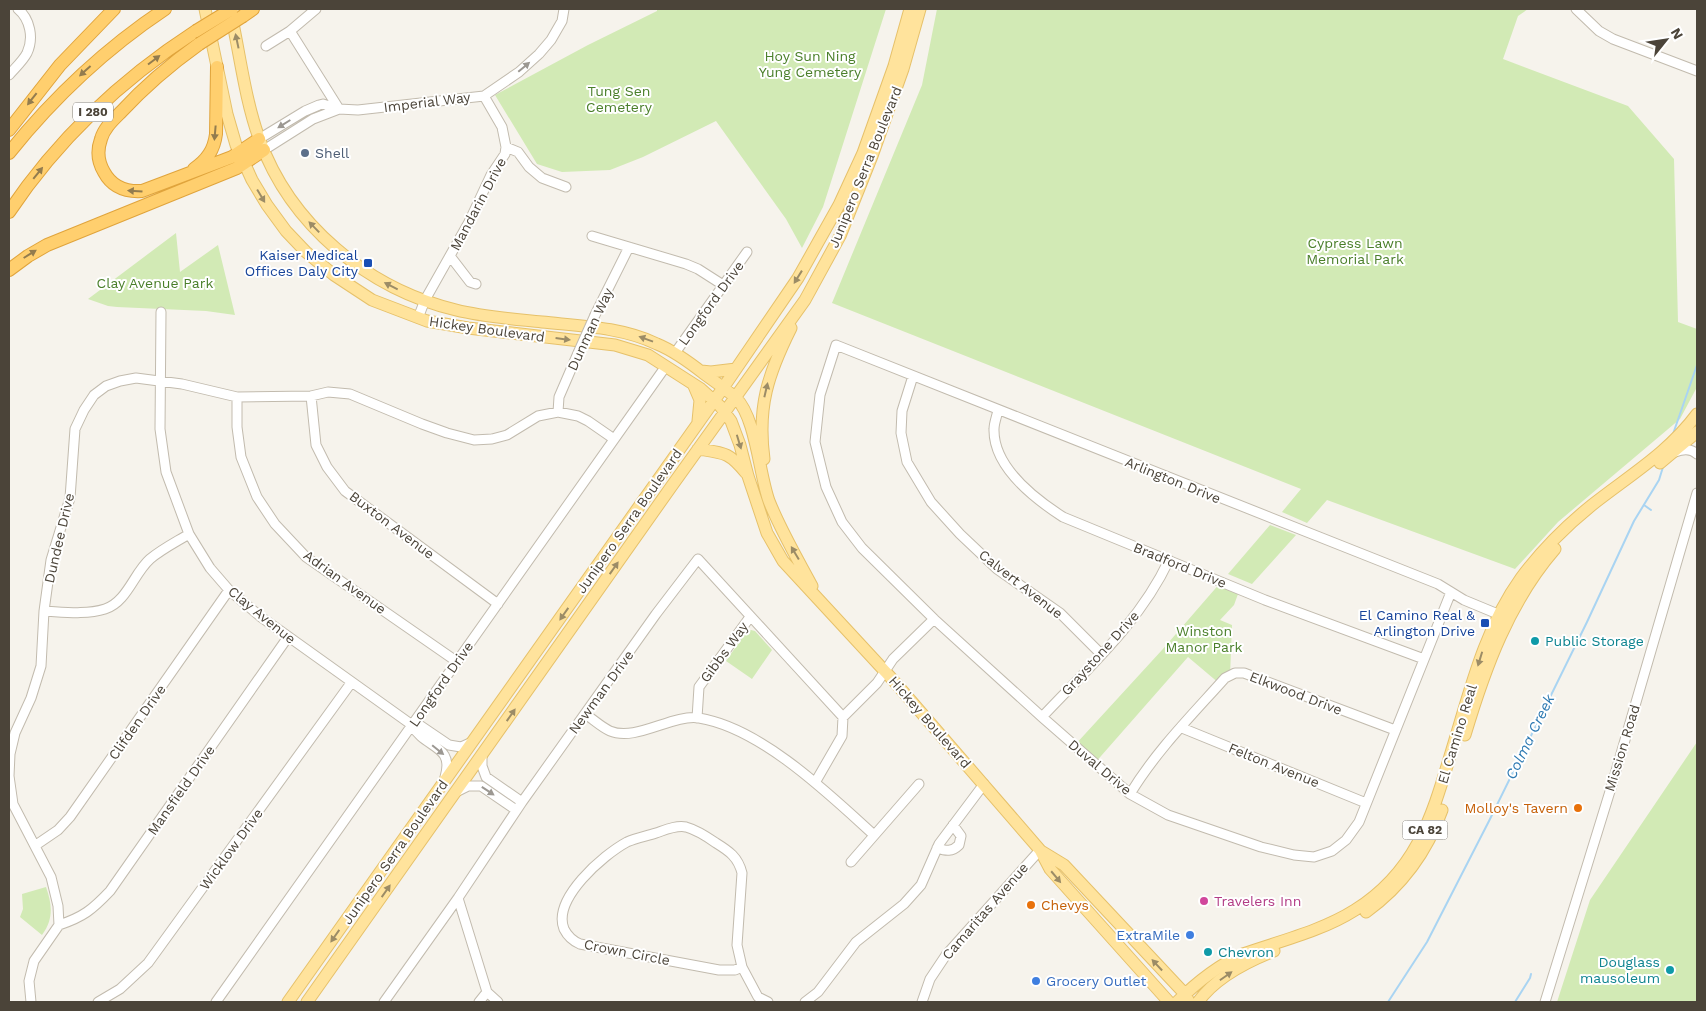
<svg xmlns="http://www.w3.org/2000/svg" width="1706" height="1011" viewBox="0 0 1706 1011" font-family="'Work Sans',sans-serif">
	<rect width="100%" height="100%" fill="#f6f3ec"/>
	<path fill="#d2eab5" d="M657,9H886L823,207L802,248L786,219L716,121L643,157L610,170L562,172L537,164L495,95L588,45L657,11Z
		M937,9H1528L1518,16L1503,59L1628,106L1674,159L1678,322L1697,329V387L1680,419L1558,522L1515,569L1327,500L1307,523L1282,512L1301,489L832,303L922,85Z
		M176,233L180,272L218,245L235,315L206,311L117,307L108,306L88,299Z
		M1270,525L1296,535L1252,584L1228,574Z
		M1221,582L1242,591L1238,594L1234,605L1220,620L1232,625L1230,676L1220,684L1188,657L1094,764L1074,746L1162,650Z
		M751,630L755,631L772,650L752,679L726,661L744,635Z
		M1697,742V1002H1557L1590,900Z
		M46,887C52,904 54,919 42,935L20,917L23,909L22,894Z"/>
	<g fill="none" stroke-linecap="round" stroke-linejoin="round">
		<path stroke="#a9d4f2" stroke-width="2" d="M1673,434L1697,365
			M1644,505L1651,510
			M1388,1002L1427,942L1489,821L1587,622L1634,521L1659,480L1663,467
			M1515,1002L1530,978L1531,974"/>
		<defs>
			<path id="minor" d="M316,9L290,31L339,109
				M1576,9L1599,31L1613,39L1697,71
				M266,46L290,31
				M9,75C14,69 23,61 27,53C34,38 30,19 18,9
				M259,139L305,111L319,105L323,104L339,109L358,110L484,96L519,72L539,54L551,40L562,21L564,9
				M506,147L518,152L529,167L542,178L566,187
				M264,150L313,119L339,109
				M592,236L686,264L698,269L723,285
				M450,256L470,282L476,284
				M161,312L160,429L166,472L189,534L210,568L229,590L261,617L412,725C424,749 455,744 445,777
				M595,315L629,247
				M418,318L425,300L469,222L491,175L505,154L506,147L502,127L484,96
				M675,353L747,252
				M913,376L902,411L901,433L907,462L931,502L960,534L997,569L1060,613L1101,654
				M311,396L316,445L327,467L345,491L498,604
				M237,397V427L241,457L257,497L275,524L306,557L456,661
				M998,410C997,416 994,423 994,429C993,467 1035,499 1063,517L1265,600L1424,659
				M558,412L559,397L578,353
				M1675,452C1683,449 1691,448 1697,454
				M1451,592L1359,822L1346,840L1332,851L1314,857L1294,855L1261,847L1168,815L1130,794L1042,717L934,619L862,548L842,522L826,487L815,442L820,395L836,345L1438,584L1464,600L1505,617
				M44,611C64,612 86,615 105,609C127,602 134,573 150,559C162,549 176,542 189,534
				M585,714C593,719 601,727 610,731C636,742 672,714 699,718C761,728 829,794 874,835
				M1042,717C1088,668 1140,622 1169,560
				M697,718L699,687L750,617
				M412,725L421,726L449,745L461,747L472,742
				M1182,728L1366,803
				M482,755V766L486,777L522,802
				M816,781L842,736L843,717L877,683L893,659L934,619
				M456,792L468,786H481L516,810
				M1130,794C1156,751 1192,715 1225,678L1235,673H1244L1395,730
				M36,845L58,830L70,817L229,590
				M937,848C946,851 952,852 959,845L961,836L953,825
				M851,862L919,784
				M458,898L487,992L498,1002
				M59,925C83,917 92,910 110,891L288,637
				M742,967L735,970H719L580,944C573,941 567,935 564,929C552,899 603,855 627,842C636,838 647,836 656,833C665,830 676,825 686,827C697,830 706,836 716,843C729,851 738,857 742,873L737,945L742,967L758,997L768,1002
				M31,1002L29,981L34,961L59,925L58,906L51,877L13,804L9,776L10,754L15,733L31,698L41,666L44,611L51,560L70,498L75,429L84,410L94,395L106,386L120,381L136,378L182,384L237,397L311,396L328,392L350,394L422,424L447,433L474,440L492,439L507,435L538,416L558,412L578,416L588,421L614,439
				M98,1002L120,989L148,963L351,683
				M216,1002L666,366
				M384,1002L458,898L522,802L656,614L698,559L843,717
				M479,1002L487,992
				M805,1002L818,992L856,942L904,904L921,885L939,844L984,784
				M922,1002L930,979L946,955L1040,850
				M1545,1002L1611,788L1697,493"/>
			<path id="major" d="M205,9L227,114L236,145L252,180L267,205L286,231L306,252L334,275L372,300L427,321L468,328L615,345L648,355L701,389L720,406L731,421L740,445L748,476L767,533L783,561L893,680L1040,850L1050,869L1169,1002
				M231,14C240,55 245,99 259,138C290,225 368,289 456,310C484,317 514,319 542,322C580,326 622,327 657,344C674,351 689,362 703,373C714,381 726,389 736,398C756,418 759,473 769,501C781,531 797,558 812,586
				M701,371L711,372L736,369
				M694,386L700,400L698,421
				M698,449C724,453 729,452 746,473
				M764,459C757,407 768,374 791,328
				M1660,463L1697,432
				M1465,735C1485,668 1509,602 1555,549
				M1041,851L1064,865L1185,994L1189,1002
				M1366,912C1402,886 1427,852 1442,810
				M288,1002L723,388L798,278L839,205L863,153L894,66L910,9
				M307,1002L671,487L805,300L840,236L872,156L903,69L920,9
				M1177,1002C1197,982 1217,966 1243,954C1280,941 1322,931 1355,910C1415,872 1431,820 1450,756C1469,695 1483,631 1521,578C1541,551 1566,526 1592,505C1630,475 1668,453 1697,414
				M1198,1002C1215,978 1246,962 1274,951"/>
			<path id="highway" d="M243,16L253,9
				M199,44C171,64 145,86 121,112C113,120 104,128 101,139C97,150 98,162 104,172C112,187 126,192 142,191L232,157L259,139
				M9,130L60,65L114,9
				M9,153C54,97 105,49 165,9
				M194,169C207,160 214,150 216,134L217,67
				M9,212C58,139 122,79 196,31
				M9,270L28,256L47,245L237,168L264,150"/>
		</defs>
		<use href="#minor" stroke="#c2bbae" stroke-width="11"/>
		<use href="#major" stroke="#e6c16a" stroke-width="13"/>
		<use href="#highway" stroke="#e0a43c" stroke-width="14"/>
		<use href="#minor" stroke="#fff" stroke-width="9"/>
		<use href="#major" stroke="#ffe39c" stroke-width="11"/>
		<use href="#highway" stroke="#ffcf6e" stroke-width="12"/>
		<defs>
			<path id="minor-bridge" d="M578,353L595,315"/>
			<path id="highway-bridge" d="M196,31L232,9
				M199,44L243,16"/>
		</defs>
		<use href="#minor-bridge" stroke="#c2bbae" stroke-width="11" stroke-linecap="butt"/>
		<use href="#highway-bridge" stroke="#e0a43c" stroke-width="14" stroke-linecap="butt"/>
		<use href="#minor-bridge" stroke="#fff" stroke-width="9"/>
		<use href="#highway-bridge" stroke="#ffcf6e" stroke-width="12"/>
	</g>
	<defs><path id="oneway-solid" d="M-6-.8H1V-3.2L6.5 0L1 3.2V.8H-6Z" transform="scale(1.25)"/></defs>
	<g fill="#9c8c66">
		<use href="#oneway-solid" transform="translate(237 41) rotate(-102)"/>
		<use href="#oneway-solid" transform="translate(261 196) rotate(59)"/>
		<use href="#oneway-solid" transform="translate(314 227) rotate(-134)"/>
		<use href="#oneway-solid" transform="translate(798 277) rotate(122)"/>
		<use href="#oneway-solid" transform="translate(391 286) rotate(-153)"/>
		<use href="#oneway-solid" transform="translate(563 339) rotate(7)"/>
		<use href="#oneway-solid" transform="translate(646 339) rotate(-160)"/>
		<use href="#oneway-solid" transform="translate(766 390) rotate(-77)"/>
		<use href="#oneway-solid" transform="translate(739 442) rotate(73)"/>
		<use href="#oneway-solid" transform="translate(795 553) rotate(-121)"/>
		<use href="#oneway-solid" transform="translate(614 568) rotate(-55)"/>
		<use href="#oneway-solid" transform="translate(564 614) rotate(125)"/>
		<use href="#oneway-solid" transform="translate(1480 659) rotate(107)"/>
		<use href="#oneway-solid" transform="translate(511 715) rotate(-55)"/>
		<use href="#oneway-solid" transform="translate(1056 877) rotate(50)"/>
		<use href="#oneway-solid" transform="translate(386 891) rotate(-55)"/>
		<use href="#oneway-solid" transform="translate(335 936) rotate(125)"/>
		<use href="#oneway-solid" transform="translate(1157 965) rotate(-133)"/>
		<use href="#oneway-solid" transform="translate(1226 976) rotate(-35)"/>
	</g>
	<g fill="#937c4e">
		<use href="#oneway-solid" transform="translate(154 60) rotate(-37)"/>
		<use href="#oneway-solid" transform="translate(85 71) rotate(138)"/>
		<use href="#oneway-solid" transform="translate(32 99) rotate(128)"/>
		<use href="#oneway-solid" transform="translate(215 133) rotate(95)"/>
		<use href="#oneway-solid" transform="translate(38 173) rotate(-51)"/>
		<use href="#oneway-solid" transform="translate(135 191) rotate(-176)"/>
		<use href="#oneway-solid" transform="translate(30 254) rotate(-32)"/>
	</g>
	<g fill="#9c9892">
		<use href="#oneway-solid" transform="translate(524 67) rotate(-40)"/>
		<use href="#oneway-solid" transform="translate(284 124) rotate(148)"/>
		<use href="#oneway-solid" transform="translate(438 750) rotate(39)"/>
		<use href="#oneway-solid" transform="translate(488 791) rotate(34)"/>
	</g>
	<circle fill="#5c6f8a" stroke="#fff" stroke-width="2" cx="305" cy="153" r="5"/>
	<g fill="#1a4fb4" stroke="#fff" stroke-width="2">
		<rect x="363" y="258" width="10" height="10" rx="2.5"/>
		<rect x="1480" y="618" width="10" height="10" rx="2.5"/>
	</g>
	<g fill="#0f9aa8" stroke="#fff" stroke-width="2">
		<circle cx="1535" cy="641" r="5"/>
		<circle cx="1208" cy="952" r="5"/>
		<circle cx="1670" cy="970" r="5"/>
	</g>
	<g fill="#e8710a" stroke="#fff" stroke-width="2">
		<circle cx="1578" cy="808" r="5"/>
		<circle cx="1031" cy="905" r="5"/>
	</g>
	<circle fill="#d1479c" stroke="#fff" stroke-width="2" cx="1204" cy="901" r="5"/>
	<g fill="#3f7fe0" stroke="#fff" stroke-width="2">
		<circle cx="1190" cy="935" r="5"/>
		<circle cx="1036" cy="981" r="5"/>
	</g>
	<g text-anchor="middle" stroke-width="4" stroke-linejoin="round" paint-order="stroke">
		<g fill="#fff" stroke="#817c74" stroke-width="1">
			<rect x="73" y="102.5" width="40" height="19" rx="4"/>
			<rect x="1402.5" y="820.5" width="45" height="19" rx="4"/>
		</g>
		<g font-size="12" font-weight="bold" fill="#4b4439">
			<text x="93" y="116">I 280</text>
			<text x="1425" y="834">CA 82</text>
		</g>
		<g font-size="14" fill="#4a7f2a" stroke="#fff">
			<text x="810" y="61">Hoy Sun Ning<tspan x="810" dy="16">Yung Cemetery</tspan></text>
			<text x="619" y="96">Tung Sen<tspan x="619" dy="16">Cemetery</tspan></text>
			<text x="1355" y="248">Cypress Lawn<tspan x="1355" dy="16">Memorial Park</tspan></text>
			<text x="155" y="288">Clay Avenue Park</text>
			<text x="1204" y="636">Winston<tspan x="1204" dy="16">Manor Park</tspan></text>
		</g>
		<g font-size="14" fill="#4b4439" stroke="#fff">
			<text transform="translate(427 102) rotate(-7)" y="5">Imperial Way</text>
			<text transform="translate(865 167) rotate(-68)" y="5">Junipero Serra Boulevard</text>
			<text transform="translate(478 204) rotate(-62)" y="5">Mandarin Drive</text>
			<text transform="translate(711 303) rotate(-54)" y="5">Longford Drive</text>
			<text transform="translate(487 329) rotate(8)" y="5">Hickey Boulevard</text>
			<text transform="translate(590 329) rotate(-65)" y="5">Dunman Way</text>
			<text transform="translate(1173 480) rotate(22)" y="5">Arlington Drive</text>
			<text transform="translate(629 521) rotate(-55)" y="5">Junipero Serra Boulevard</text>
			<text transform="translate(392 525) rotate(37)" y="5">Buxton Avenue</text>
			<text transform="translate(59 538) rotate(-77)" y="5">Dundee Drive</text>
			<text transform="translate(1180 565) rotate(22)" y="5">Bradford Drive</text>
			<text transform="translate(345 582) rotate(36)" y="5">Adrian Avenue</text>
			<text transform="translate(1021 584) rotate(38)" y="5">Calvert Avenue</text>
			<text transform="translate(262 615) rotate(39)" y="5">Clay Avenue</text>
			<text transform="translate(724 652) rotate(-54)" y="5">Gibbs Way</text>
			<text transform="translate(1100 653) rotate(-48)" y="5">Graystone Drive</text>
			<text transform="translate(441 684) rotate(-55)" y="5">Longford Drive</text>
			<text transform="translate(601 692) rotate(-54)" y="5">Newman Drive</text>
			<text transform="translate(1296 693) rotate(21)" y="5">Elkwood Drive</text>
			<text transform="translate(137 722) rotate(-55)" y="5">Clifden Drive</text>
			<text transform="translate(930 722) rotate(49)" y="5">Hickey Boulevard</text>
			<text transform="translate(1457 734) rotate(-73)" y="5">El Camino Real</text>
			<text transform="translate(1622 748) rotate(-73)" y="5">Mission Road</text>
			<text transform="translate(1274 765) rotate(22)" y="5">Felton Avenue</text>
			<text transform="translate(1100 767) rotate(40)" y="5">Duval Drive</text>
			<text transform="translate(181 790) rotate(-55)" y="5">Mansfield Drive</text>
			<text transform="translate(231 849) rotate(-54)" y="5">Wicklow Drive</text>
			<text transform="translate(395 852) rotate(-55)" y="5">Junipero Serra Boulevard</text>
			<text transform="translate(985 911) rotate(-49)" y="5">Camaritas Avenue</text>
			<text transform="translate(627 952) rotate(11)" y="5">Crown Circle</text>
		</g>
		<g font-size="14" fill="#4e5e75" stroke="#fff" text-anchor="start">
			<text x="315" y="158">Shell</text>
		</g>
		<g font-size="14" fill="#164399" stroke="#fff" text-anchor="end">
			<text x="358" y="260">Kaiser Medical<tspan x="358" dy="16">Offices Daly City</tspan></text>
			<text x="1475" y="620">El Camino Real &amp;<tspan x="1475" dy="16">Arlington Drive</tspan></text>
		</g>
		<g font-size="14" fill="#0d838f" stroke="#fff" text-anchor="start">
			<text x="1545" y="646">Public Storage</text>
			<text x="1218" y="957">Chevron</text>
			<text x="1660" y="967" text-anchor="end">Douglass<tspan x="1660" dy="16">mausoleum</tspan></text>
		</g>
		<g font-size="14" fill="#c56008" stroke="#fff" text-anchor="end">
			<text x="1568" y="813">Molloy's Tavern</text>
			<text x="1041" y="910" text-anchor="start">Chevys</text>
		</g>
		<g font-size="14" fill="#b23c85" stroke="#fff" text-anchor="start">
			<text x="1214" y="906">Travelers Inn</text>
		</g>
		<g font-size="14" fill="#366cbe" stroke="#fff" text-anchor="end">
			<text x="1180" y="940">ExtraMile</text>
			<text x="1046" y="986" text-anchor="start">Grocery Outlet</text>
		</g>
		<g font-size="15" font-style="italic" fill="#2e7ab2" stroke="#fff">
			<text transform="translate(1530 737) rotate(-64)" y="5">Colma Creek</text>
		</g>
	</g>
	<rect width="1706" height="1011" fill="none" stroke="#4b4439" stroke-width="20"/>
	<g transform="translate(1666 40) rotate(60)" stroke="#ffffff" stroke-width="4" paint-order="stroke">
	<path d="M0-4L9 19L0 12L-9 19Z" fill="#4b4439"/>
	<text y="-8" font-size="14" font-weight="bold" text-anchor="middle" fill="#4b4439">N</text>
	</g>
</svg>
